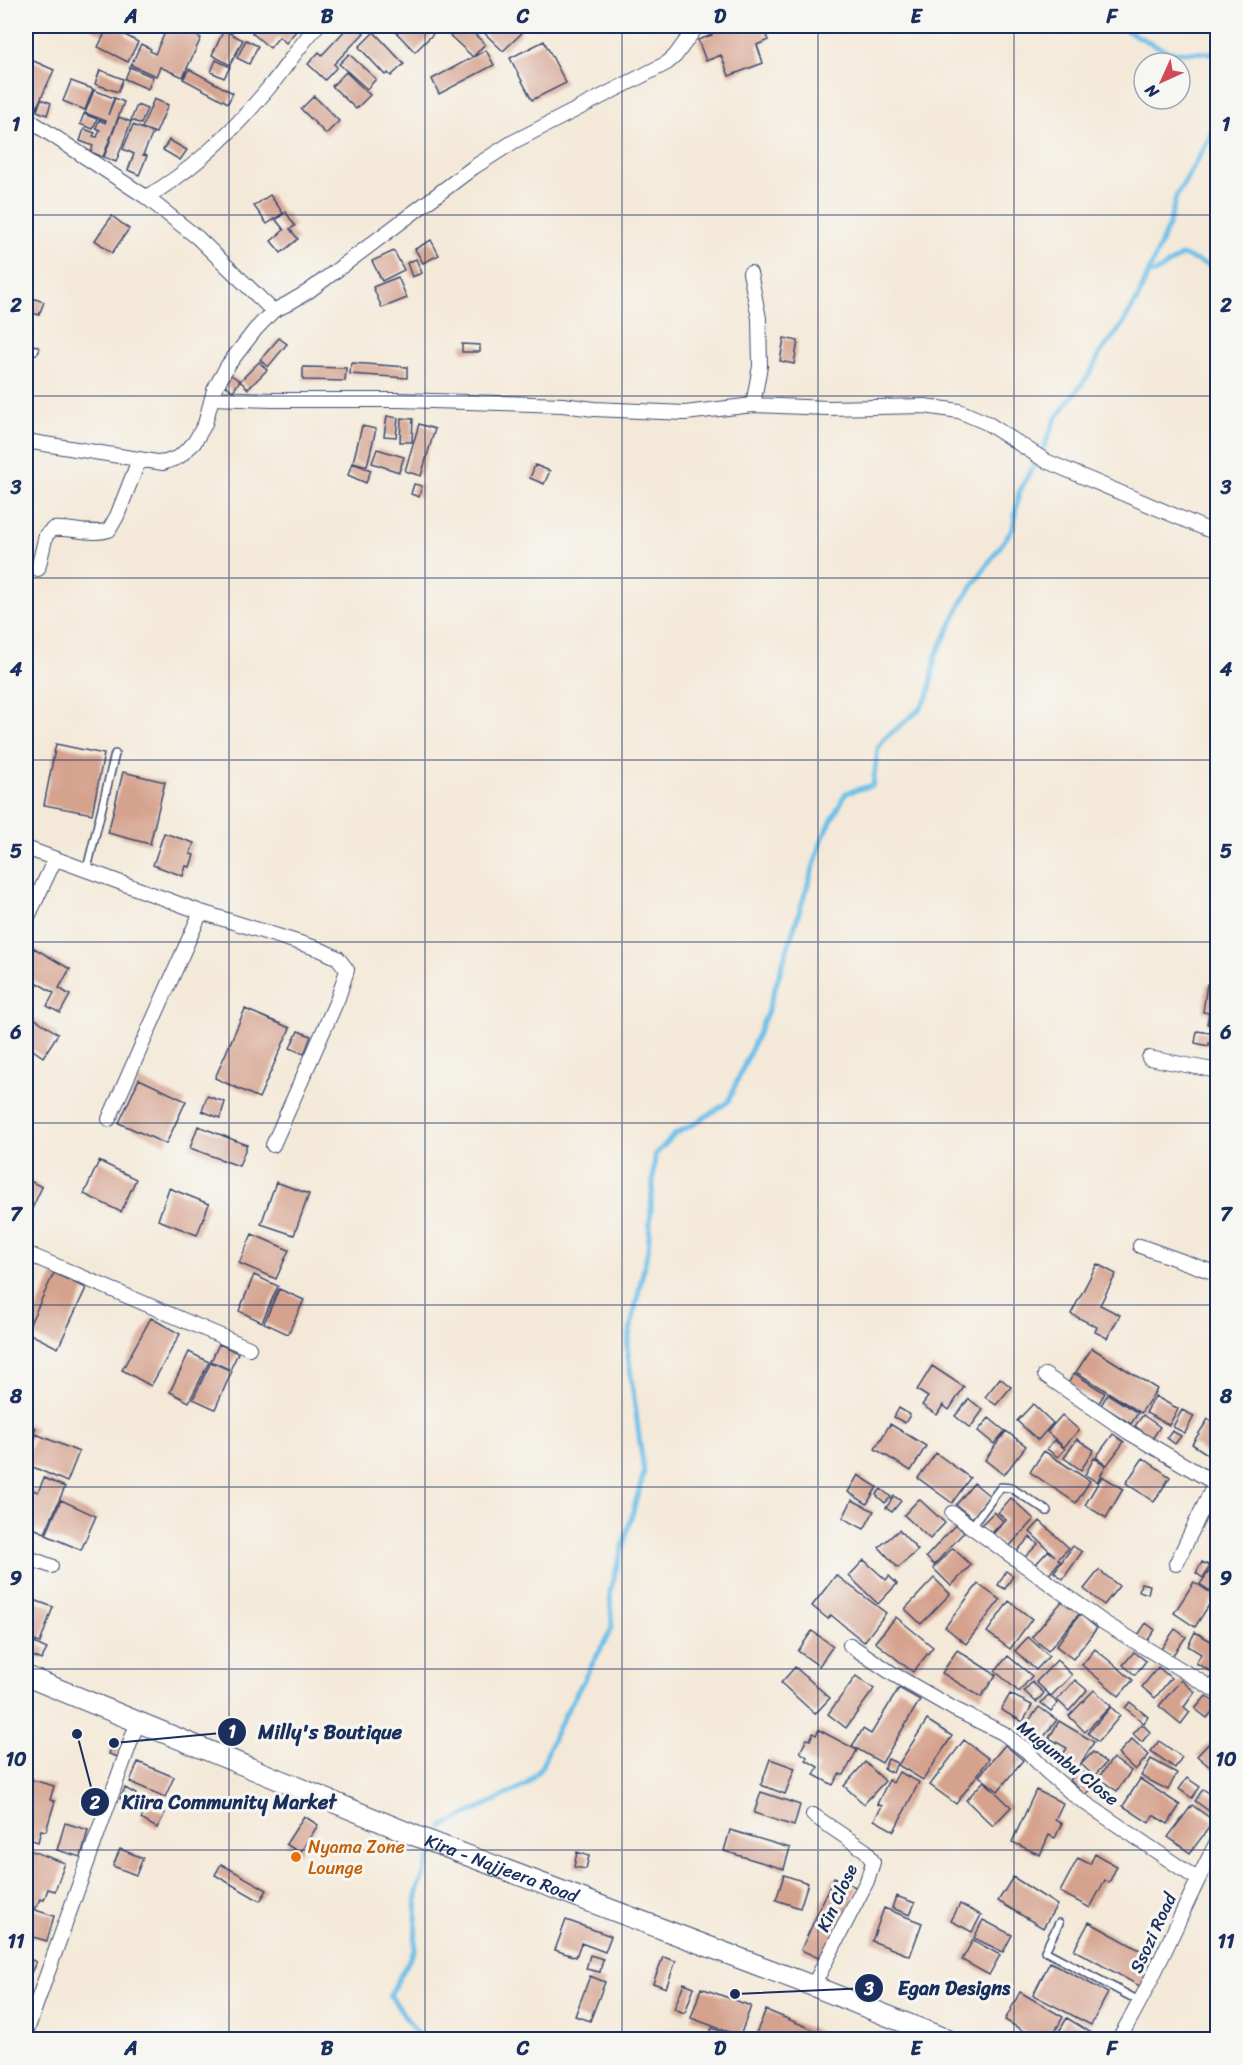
<svg xmlns="http://www.w3.org/2000/svg" width="1243" height="2065" viewBox="0 0 1243 2065" font-family="Sriracha,sans-serif">
	<rect width="100%" height="100%" fill="#f6f6f2"/>
	<filter id="ink" filterUnits="userSpaceOnUse"><feTurbulence type="fractalNoise" baseFrequency=".0167" numOctaves="2"/><feDisplacementMap in="SourceGraphic" scale="12" xChannelSelector="R" yChannelSelector="G"/><feConvolveMatrix kernelMatrix="1 2 1 2 8 2 1 2 1" color-interpolation-filters="sRGB"/></filter>
	<filter id="wash" filterUnits="userSpaceOnUse"><feTurbulence type="fractalNoise" baseFrequency=".008" numOctaves="4" result="noise"/><feDisplacementMap in="SourceGraphic" scale="24" xChannelSelector="R" yChannelSelector="G"/><feGaussianBlur stdDeviation="1.35" result="paint"/><feColorMatrix in="noise" values="0 0 0 0 0 0 0 0 0 0 0 0 0 0 0 0 0 1.4 0 .05"/><feComposite in="paint" operator="in"/></filter>
	<g filter="url(#wash)">
		<rect width="100%" height="100%" fill="#f4e9d8"/>
		<g fill="none" stroke-linecap="round" stroke-linejoin="round">
			<path stroke="#6cbfe8" stroke-width="5" d="M1117,26L1169,52L1218,53
				M1149,273H1155L1182,255L1218,269
				M442,1827L526,1785L541,1768L557,1729L612,1628L610,1591L644,1473L627,1346L648,1249L655,1155L675,1134L694,1124L728,1102L767,1013L823,837L846,793L873,785L878,748L885,738L919,710L929,694L936,655L964,598L1013,528L1019,492L1044,447L1056,418L1091,372L1100,353L1121,327L1138,298L1169,224L1176,197L1209,139L1218,116
				M421,2040L390,1995L415,1949L417,1892L430,1857"/>
		</g>
		<g id="blocks">
			<path fill="#d5a28e" d="M90,26H130L125,35L138,42L128,62L98,47L104,35L89,28Z
				M168,26H175L201,38L183,77L160,67L156,76L131,65L141,44L151,49L150,51L155,54Z
				M259,26H290L296,31L286,43L279,37L270,48L252,33Z
				M349,26H357L364,33L334,64L337,67L325,80L308,64L319,52L322,55Z
				M390,26H434L429,30L433,34L415,52Z
				M452,26H466L485,44L473,57L446,32Z
				M477,26H518L516,27L522,33L503,51Z
				M729,26H763L768,40L757,45L763,63L729,76L721,55L706,61L698,40L712,35L711,32Z
				M224,30L243,40L230,65L212,55Z
				M374,32L404,64L391,76L388,73L385,75L359,47Z
				M246,40L258,46L249,64L237,58Z
				M544,41L566,83L532,100L510,58Z
				M486,50L494,65L439,94L432,79Z
				M349,54L376,79L367,89L339,64Z
				M29,59L54,70L36,109L26,104V67Z
				M216,60L230,67L224,78L211,72Z
				M130,67L153,77L148,89L125,79Z
				M189,69L233,93L228,103L183,79Z
				M100,70L123,79L118,92L95,84Z
				M346,72L370,95L356,109L332,86Z
				M71,81L93,89L85,110L63,101Z
				M94,90L114,98L108,115L115,98L124,102L103,157L91,152L93,146L80,141L84,129L95,133L93,136L97,137L100,130L96,128L99,120L105,123L106,121L85,113Z
				M314,96L339,121L326,134L301,109Z
				M41,99L51,103L47,115L37,111Z
				M154,99L168,105L156,133L142,128Z
				M137,105L147,109L141,124L131,120Z
				M84,114L97,119L93,129L80,124Z
				M119,117L131,122L116,162L104,157Z
				M133,125L153,133L143,155L147,156L139,175L128,170L134,154L123,149Z
				M169,140L187,150L180,160L163,150Z
				M270,195L283,213L267,224L254,206Z
				M286,212L295,226L290,229L298,239L281,253L271,241L284,230L276,220Z
				M112,216L129,229L112,253L95,240Z
				M431,240L439,255L423,263L415,249Z
				M394,251L404,270L382,281L372,261Z
				M416,259L422,273L412,277L407,263Z
				M398,277L407,298L382,308L373,287Z
				M26,296L44,302L39,315L26,311Z
				M279,338L287,344L268,367L260,360Z
				M784,338L798,341L794,364L780,361Z
				M462,344L480,345V352H462Z
				M259,362L267,370L248,389L240,381Z
				M351,363L407,367V378L350,374Z
				M303,367L346,368L345,381L303,380Z
				M231,375L240,381L233,391L224,384Z
				M387,416L398,418L396,437L384,436Z
				M401,418L413,419L412,442H400Z
				M419,424L435,429L421,476L405,471Z
				M362,426L376,429L367,466L353,462Z
				M377,449L404,457L399,472L372,463Z
				M352,463L371,470L366,483L348,475Z
				M535,465L550,471L544,484L530,478Z
				M414,484L422,486L419,497L411,494Z
				M56,744L104,754L92,814L44,805Z
				M123,772L165,782L150,844L108,833Z
				M164,833L194,843L190,854L194,855L190,867L186,866L183,876L153,865Z
				M34,948L70,969L59,988L70,995L60,1013L47,1006L54,993L26,976V963Z
				M1214,980H1218V1026L1207,1024L1209,1013L1203,1012L1207,984L1213,985Z
				M245,1009L290,1028L259,1098L215,1078Z
				M28,1014L58,1034L43,1057L26,1045V1018Z
				M298,1031L311,1036L304,1054L290,1048Z
				M1197,1031L1218,1034L1217,1044L1209,1043V1046L1195,1043Z
				M139,1079L186,1101L166,1144L119,1123Z
				M207,1096L225,1102L220,1118L202,1111Z
				M198,1126L247,1145L239,1166L190,1148Z
				M99,1161L136,1179L121,1212L84,1194Z
				M26,1179L42,1187L29,1215L26,1213Z
				M276,1182L309,1194L294,1235L261,1224Z
				M169,1188L209,1204L197,1235L158,1220Z
				M252,1234L289,1250L276,1279L239,1263Z
				M26,1262L34,1266L29,1276L34,1278L29,1286L26,1284Z
				M1097,1264L1116,1274L1100,1305L1120,1315L1107,1338L1095,1332L1097,1327L1071,1314Z
				M54,1273L86,1288L58,1348L26,1332Z
				M254,1275L278,1286L262,1322L239,1311Z
				M279,1289L304,1300L288,1334L264,1323Z
				M151,1318L180,1334L151,1386L122,1370Z
				M219,1344L238,1353L230,1370L211,1361Z
				M1092,1348L1157,1389L1141,1413L1076,1372Z
				M189,1352L209,1362L189,1402L170,1392Z
				M211,1362L232,1371L215,1409L193,1399Z
				M932,1366L964,1387L949,1410L943,1405L937,1415L922,1405L928,1397L917,1390Z
				M1074,1373L1105,1393L1099,1403L1068,1384Z
				M1000,1378L1011,1387L996,1405L985,1397Z
				M1108,1394L1138,1413L1131,1424L1101,1405Z
				M1155,1396L1178,1409L1169,1425L1146,1413Z
				M969,1399L983,1410L970,1428L955,1416Z
				M1033,1404L1053,1423L1038,1440L1017,1421Z
				M899,1408L910,1415L905,1423L894,1417Z
				M1182,1410L1194,1416L1185,1433L1173,1427Z
				M1062,1415L1079,1430L1064,1447L1047,1432Z
				M1143,1415L1160,1427L1152,1439L1135,1426Z
				M989,1418L1005,1431L994,1444L978,1431Z
				M1208,1419L1218,1425V1461L1192,1444Z
				M26,1423L36,1428L30,1440L26,1438Z
				M890,1424L926,1446L911,1471L875,1449Z
				M1006,1431L1026,1446L1004,1475L985,1460Z
				M1172,1431L1181,1436L1175,1444L1167,1438Z
				M36,1434L79,1452L67,1482L26,1464V1458Z
				M1113,1434L1124,1442L1107,1465L1096,1457Z
				M1077,1439L1094,1450L1081,1470L1064,1458Z
				M1054,1440L1065,1449L1058,1457L1047,1449Z
				M1044,1451L1090,1481L1076,1503L1030,1472Z
				M936,1453L970,1478L952,1503L918,1478Z
				M1094,1458L1106,1465L1097,1482L1085,1475Z
				M1143,1458L1170,1477L1154,1502L1126,1483Z
				M858,1475L877,1487L867,1504L848,1492Z
				M1102,1476L1123,1489L1106,1518L1085,1505Z
				M44,1478L65,1487L45,1533L26,1525V1487L38,1492Z
				M974,1483L991,1497L974,1519L956,1505Z
				M881,1489L891,1497L885,1503L876,1495Z
				M894,1496L901,1501L892,1512L886,1508Z
				M1011,1498L1034,1519L1007,1549L992,1535L1006,1520L998,1513Z
				M919,1499L945,1523L930,1539L904,1515Z
				M61,1500L96,1516L81,1550L46,1535Z
				M852,1500L874,1511L864,1529L843,1518Z
				M994,1512L1003,1521L991,1534L981,1525Z
				M1040,1521L1069,1548L1058,1559L1060,1561L1048,1576L1035,1565L1048,1551L1055,1556L1030,1532Z
				M956,1524L964,1532L934,1565L926,1557Z
				M899,1530L918,1550L898,1568L879,1547Z
				M1030,1537L1038,1544L1024,1558L1017,1551Z
				M1073,1546L1082,1552L1063,1579L1054,1572Z
				M953,1548L971,1565L951,1586L933,1568Z
				M864,1560L886,1580L889,1576L897,1584L878,1604L849,1576Z
				M1202,1562L1210,1566L1203,1578L1196,1573Z
				M1213,1566L1218,1570V1596L1200,1584Z
				M1099,1570L1119,1586L1104,1605L1084,1589Z
				M1006,1571L1013,1576L1005,1589L998,1585Z
				M836,1575L886,1613L864,1642L831,1615L828,1619L812,1606Z
				M934,1578L950,1594L921,1624L905,1609Z
				M1194,1582L1215,1596L1195,1627L1174,1613Z
				M1141,1583L1150,1585L1148,1594L1139,1591Z
				M978,1584L1000,1600L966,1644L945,1627Z
				M26,1597L53,1607L40,1643L26,1638Z
				M1064,1599L1080,1613L1048,1651L1032,1637Z
				M1009,1601L1032,1619L1010,1649L987,1632Z
				M1080,1614L1097,1628L1073,1659L1056,1646Z
				M896,1617L933,1647L913,1672L875,1642Z
				M1146,1623L1155,1630L1145,1644L1136,1638Z
				M1175,1629L1186,1637L1172,1656L1161,1649Z
				M812,1631L833,1646L819,1666L798,1651Z
				M1195,1632L1218,1645V1669L1215,1674L1196,1663L1201,1654L1188,1646Z
				M1028,1637L1049,1656L1036,1670L1015,1651Z
				M26,1639L47,1649L41,1660L26,1653Z
				M1095,1649L1133,1680L1119,1696L1082,1665Z
				M957,1650L996,1675L981,1697L942,1673Z
				M1134,1652L1146,1661L1135,1675L1123,1665Z
				M1008,1656L1032,1676L1019,1692L995,1671Z
				M1057,1660L1072,1675L1051,1696L1036,1682Z
				M795,1667L830,1698L815,1714L781,1683Z
				M1158,1667L1171,1678L1155,1698L1142,1687Z
				M856,1676L874,1689L846,1728L828,1714Z
				M1075,1680L1087,1690L1069,1711L1057,1700Z
				M1181,1680L1195,1692L1184,1707L1190,1712L1181,1724L1159,1706Z
				M1032,1682L1044,1693L1036,1702L1024,1691Z
				M899,1688L920,1700L882,1763L852,1746L863,1729L871,1734Z
				M1094,1690L1111,1706L1085,1732L1069,1716Z
				M1010,1694L1032,1705L1023,1722L1001,1710Z
				M1048,1695L1058,1703L1051,1711L1041,1703Z
				M1206,1696L1218,1705L1207,1718L1195,1709Z
				M1130,1702L1148,1717L1144,1723L1125,1708Z
				M1039,1707L1057,1720L1039,1743L1022,1730Z
				M1111,1707L1120,1716L1098,1742L1088,1733Z
				M927,1720L952,1736L923,1780L898,1765Z
				M1059,1721L1094,1742L1075,1773L1058,1763L1067,1748L1049,1738Z
				M1142,1724L1150,1732L1142,1742L1133,1734Z
				M819,1730L857,1750L844,1775L839,1774L833,1785L814,1775L818,1767L806,1760L807,1757L800,1752L807,1739L810,1740L813,1733L816,1735Z
				M1132,1739L1149,1755L1135,1770L1118,1754Z
				M964,1740L989,1759L956,1804L930,1785Z
				M1212,1740L1218,1745V1763L1212,1769L1197,1756Z
				M1159,1741L1182,1757L1175,1768L1151,1751Z
				M113,1742L121,1745L118,1757L109,1754Z
				M1005,1745L1023,1760L998,1791L979,1776Z
				M1093,1752L1106,1763L1094,1776L1081,1764Z
				M1113,1758L1131,1771L1117,1791L1098,1778Z
				M770,1759L795,1768L785,1794L761,1785Z
				M888,1759L897,1763L893,1773L884,1769Z
				M1151,1759L1177,1773L1168,1790L1141,1776Z
				M138,1762L174,1777L165,1797L130,1782Z
				M865,1762L885,1781L864,1804L844,1786Z
				M1079,1770L1095,1784L1085,1795L1070,1780Z
				M899,1772L919,1782L894,1831L874,1820L882,1806L877,1804L889,1780L893,1783Z
				M26,1778L54,1786L50,1800L55,1801L46,1831L41,1830L38,1842L26,1838Z
				M1187,1778L1200,1787L1192,1798L1179,1789Z
				M1140,1779L1180,1805L1168,1824L1153,1815L1149,1823L1123,1806Z
				M984,1781L1011,1807L993,1826L966,1800Z
				M125,1788L136,1794L131,1804L120,1799Z
				M1203,1789L1218,1799V1805L1212,1813L1195,1801Z
				M1036,1790L1063,1803L1055,1820L1062,1823L1055,1838L1049,1835L1040,1855L1012,1842Z
				M761,1792L800,1805L794,1826L754,1813Z
				M149,1804L165,1813L157,1828L141,1819Z
				M1192,1805L1214,1821L1190,1853L1168,1837Z
				M304,1816L318,1825L300,1853L286,1844Z
				M65,1823L88,1830L81,1857L57,1850Z
				M730,1830L790,1848L784,1869L724,1851Z
				M26,1849L65,1863L55,1891L48,1889L44,1900L40,1899L36,1908L26,1904Z
				M120,1849L143,1858L136,1875L113,1866Z
				M577,1852L589,1856L586,1869L574,1867Z
				M1095,1854L1117,1866L1109,1883L1105,1880L1090,1908L1060,1892L1078,1858L1090,1864Z
				M221,1864L267,1890L260,1901L215,1875Z
				M784,1875L808,1883L800,1908L776,1900Z
				M834,1877L858,1888L825,1961L801,1950Z
				M1013,1877L1057,1905L1043,1928L998,1901Z
				M896,1896L915,1903L910,1915L892,1908Z
				M960,1904L981,1915L972,1932L951,1921Z
				M26,1907L54,1916L47,1941L26,1935Z
				M884,1908L922,1923L910,1956L872,1941Z
				M566,1920L611,1936L605,1952L581,1943L576,1957L555,1950Z
				M983,1920L1012,1935L1003,1952L974,1938Z
				M1089,1922L1158,1960L1143,1988L1074,1950Z
				M973,1940L1000,1955L989,1975L962,1960Z
				M590,1955L603,1959L600,1972L586,1969Z
				M26,1957L36,1962L31,1973L26,1971Z
				M663,1957L676,1961L666,1988L653,1983Z
				M1050,1962L1108,1993L1091,2025L1033,1995Z
				M590,1976L605,1982L590,2021L575,2016Z
				M684,1983L694,1987L685,2013L674,2009Z
				M701,1988L751,2006L740,2036L691,2018Z
				M1020,1992L1063,2017L1050,2040H1038L1005,2020Z
				M766,2010L836,2039V2040H772L756,2033Z
				M1067,2018L1103,2040H1054Z
				M712,2028L735,2036L734,2040H708Z"/>
		</g>
	</g>
	<g filter="url(#ink)">
		<use href="#blocks" fill-opacity="0" stroke="#3c4b70" stroke-width="1.5"/>
		<g fill="none" stroke-linecap="round" stroke-linejoin="round">
			<defs>
				<path id="service" d="M26,348L35,350
					M87,869L115,754
					M971,1527L1001,1487L1011,1488L1047,1511
					M1059,1923L1045,1951L1141,2002"/>
				<path id="minor" d="M26,118L146,197L198,238L273,311
					M146,197C193,171 232,132 266,91C284,70 299,46 317,26
					M212,398L273,400H399L563,405L594,409L685,413L753,405L760,366L759,318L750,273
					M753,405L828,408L925,406L959,411L987,423L1046,461L1218,534
					M26,441L163,463L179,457L194,443L205,424L214,390L228,365L255,330L273,311L287,304L309,291L474,167L513,142L667,63L675,56L697,26
					M38,569L46,535L53,529C70,527 92,536 109,530L117,516L139,460
					M26,848L201,912L319,949L338,958L347,970L338,998L273,1145
					M26,921L55,859
					M1149,1058L1218,1071
					M109,1119L201,912
					M1140,1246L1218,1274
					M26,1253L249,1348
					M1045,1375L1128,1432L1215,1483L1218,1480
					M952,1513L1103,1622L1218,1692
					M26,1557L51,1566
					M1176,1564L1215,1483
					M850,1645L893,1674L954,1709L1003,1733L1026,1750L1046,1771L1075,1796L1197,1879
					M813,1815L866,1851L873,1862L867,1881L813,1986
					M26,2033L138,1721
					M1118,2040C1157,1976 1183,1906 1218,1840"/>
				<g id="secondary">
					<path id="s1" d="M26,1676L416,1836L813,1986L948,2040"/>
				</g>
			</defs>
			<use href="#service" stroke="#3c4b70" stroke-width="10"/>
			<use href="#minor" stroke="#3c4b70" stroke-width="16"/>
			<use href="#secondary" stroke="#3c4b70" stroke-width="22"/>
			<use href="#service" stroke="#fff" stroke-width="7"/>
			<use href="#minor" stroke="#fff" stroke-width="14"/>
			<use href="#secondary" stroke="#fff" stroke-width="20"/>
		</g>
	</g>
	<path fill="none" stroke="#1b2f5e" stroke-width="1.5" stroke-opacity="0.55" d="M229,26V2040M425,26V2040M622,26V2040M818,26V2040M1014,26V2040M26,215H1218M26,396H1218M26,578H1218M26,760H1218M26,942H1218M26,1123H1218M26,1305H1218M26,1487H1218M26,1669H1218M26,1850H1218"/>
	<circle fill="#e8710a" stroke="#f6f6f2" stroke-width="2" cx="296" cy="1857" r="6"/>
	<g text-anchor="middle" stroke-width="6" stroke-linejoin="round" paint-order="stroke">
		<g font-size="18" fill="#1b2f5e" stroke="#f6f6f2">
			<text transform="translate(1068 1763) rotate(39)" y="6">Mugumbu Close</text>
			<text dy="6" stroke="none"><textPath href="#s1" startOffset="513">Kira - Najjeera Road</textPath></text>
			<text transform="translate(837 1898) rotate(-65)" y="6">Kin Close</text>
			<text transform="translate(1153 1933) rotate(-65)" y="6">Ssozi Road</text>
		</g>
		<g font-size="18" fill="#c56008" stroke="#f6f6f2" text-anchor="start">
			<text x="308" y="1853">Nyama Zone<tspan x="308" dy="21">Lounge</tspan></text>
		</g>
	</g>
	<path fill="none" stroke="#1b2f5e" stroke-width="2" d="M114 1743L232 1732M77 1734L95 1802M735 1994L869 1988"/>
	<g fill="#1b2f5e" stroke="#f6f6f2" stroke-width="2">
		<circle cx="114" cy="1743" r="6"/>
		<circle cx="77" cy="1734" r="6"/>
		<circle cx="735" cy="1994" r="6"/>
		<circle cx="232" cy="1732" r="15"/>
		<circle cx="95" cy="1802" r="15"/>
		<circle cx="869" cy="1988" r="15"/>
	</g>
	<g font-size="18" text-anchor="middle" font-weight="bold" fill="#fff">
		<text x="232" y="1738">1</text>
		<text x="95" y="1809">2</text>
		<text x="869" y="1995">3</text>
	</g>
	<g font-size="20" text-anchor="middle" font-weight="bold" fill="#1b2f5e" stroke="#f6f6f2" stroke-width="6" stroke-linejoin="round" paint-order="stroke">
		<text x="330" y="1739">Milly's Boutique</text>
		<text x="229" y="1809">Kiira Community Market</text>
		<text x="954" y="1995">Egan Designs</text>
	</g>
	<rect width="1243" height="2065" fill="none" stroke="#f6f6f2" stroke-width="66"/>
	<g transform="translate(1162 81) rotate(225)"><circle r="28" fill="#f6f6f2" stroke="#9ea6b7" stroke-width="1.5"/>
	<path d="M0-4.5L10 22L0 15L-10 22Z" fill="#d1495b"/>
	<text y="-9" font-size="16" font-weight="bold" text-anchor="middle" fill="#1b2f5e">N</text>
	</g>
	<rect x="33" y="33" width="1177" height="1999" fill="none" stroke="#1b2f5e" stroke-width="2"/>
	<g font-size="20" text-anchor="middle" font-weight="bold" fill="#1b2f5e">
		<text x="131" y="23">A</text>
		<text x="327" y="23">B</text>
		<text x="523" y="23">C</text>
		<text x="720" y="23">D</text>
		<text x="916" y="23">E</text>
		<text x="1112" y="23">F</text>
		<text x="16" y="131">1</text>
		<text x="1226" y="131">1</text>
		<text x="16" y="312">2</text>
		<text x="1226" y="312">2</text>
		<text x="16" y="494">3</text>
		<text x="1226" y="494">3</text>
		<text x="16" y="676">4</text>
		<text x="1226" y="676">4</text>
		<text x="16" y="858">5</text>
		<text x="1226" y="858">5</text>
		<text x="16" y="1039">6</text>
		<text x="1226" y="1039">6</text>
		<text x="16" y="1221">7</text>
		<text x="1226" y="1221">7</text>
		<text x="16" y="1403">8</text>
		<text x="1226" y="1403">8</text>
		<text x="16" y="1585">9</text>
		<text x="1226" y="1585">9</text>
		<text x="16" y="1766">10</text>
		<text x="1226" y="1766">10</text>
		<text x="16" y="1948">11</text>
		<text x="1226" y="1948">11</text>
		<text x="131" y="2055">A</text>
		<text x="327" y="2055">B</text>
		<text x="523" y="2055">C</text>
		<text x="720" y="2055">D</text>
		<text x="916" y="2055">E</text>
		<text x="1112" y="2055">F</text>
	</g>
</svg>
